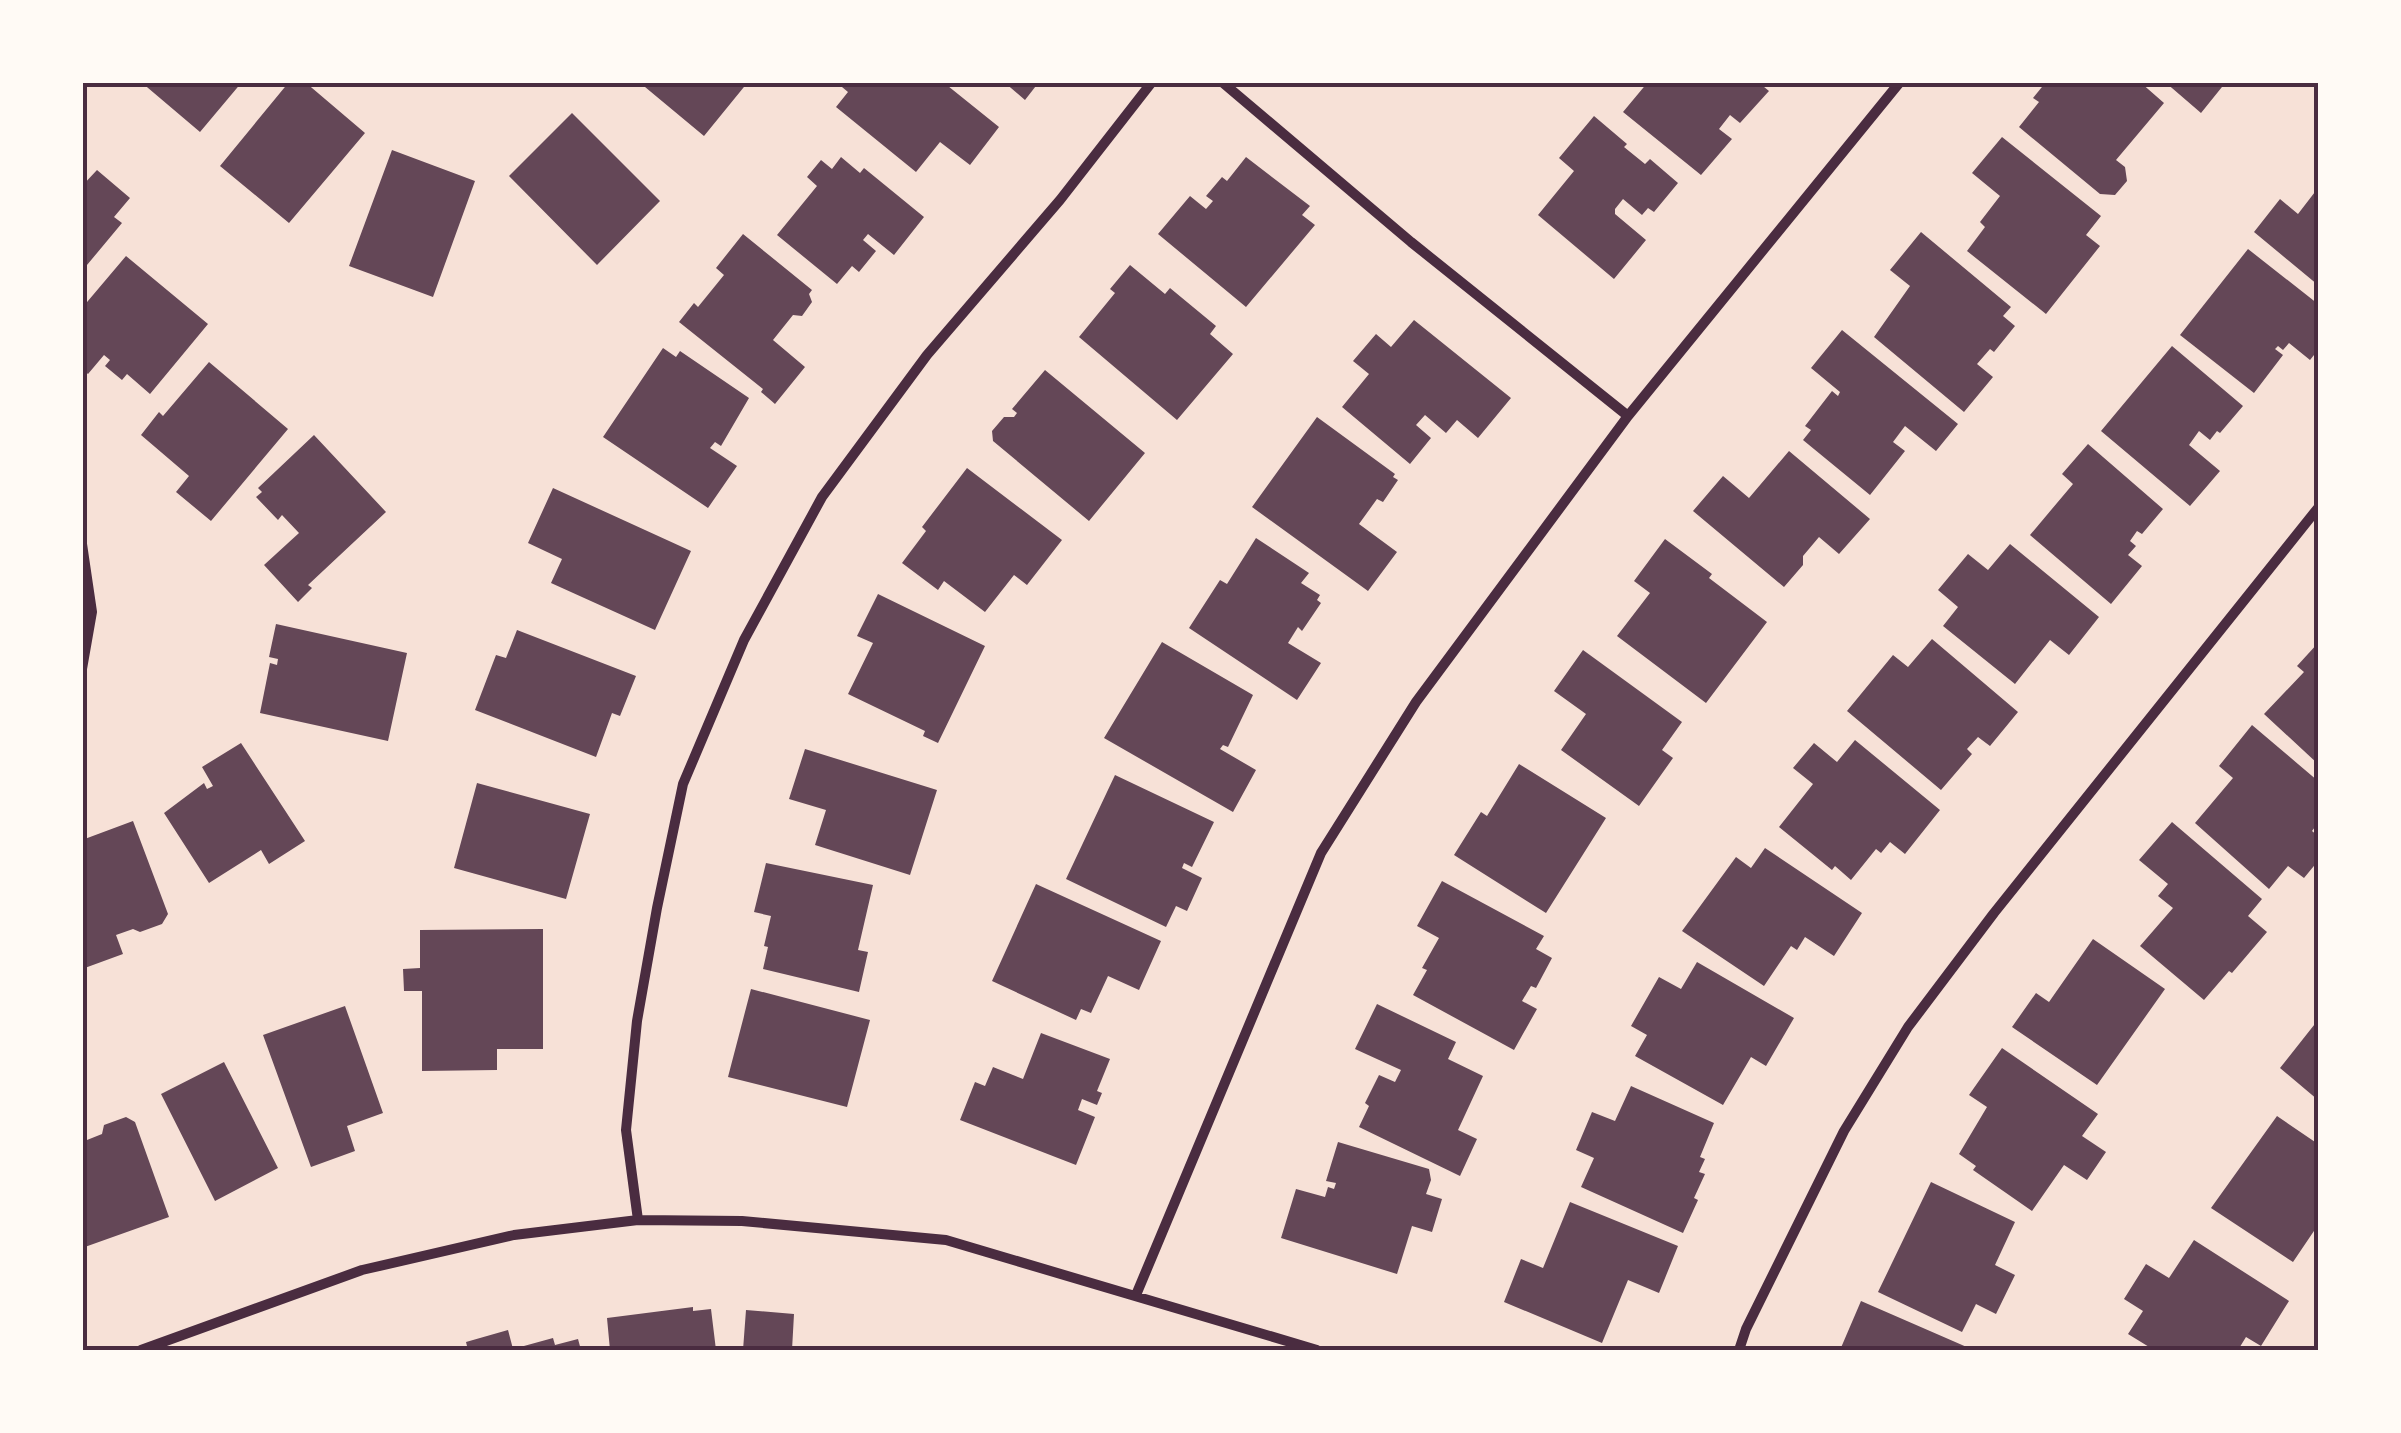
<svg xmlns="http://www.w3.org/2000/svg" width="2401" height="1433" viewBox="0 0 2401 1433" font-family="Barlow,sans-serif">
	<rect width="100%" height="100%" fill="#f7e1d7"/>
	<path fill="#644757" d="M141,82H242L200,132Z
		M289,82H305L365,133L289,223L220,166Z
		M639,82H748L704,136Z
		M836,82H943L999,127L970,165L940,142L916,172L836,107L848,92Z
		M1004,82H1039L1025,100Z
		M1648,82H1758L1769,91L1740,123L1730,115L1719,129L1732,139L1701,175L1623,112Z
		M2046,82H2140L2164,103L2116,160L2125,167L2127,181L2115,195L2100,194L2019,127L2039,102L2033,98Z
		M2165,82H2226L2201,113Z
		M572,113L660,201L597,265L509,176Z
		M1594,116L1627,144L1624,147L1645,164L1650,159L1678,183L1654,212L1648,208L1642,215L1623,199L1615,209V214L1646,240L1614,279L1538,215L1574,171L1559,158Z
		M2002,137L2101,216L2086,235L2100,246L2046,314L1967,251L1985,227L1980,222L2000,196L1972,173Z
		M392,150L475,181L433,297L349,266Z
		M841,157L860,173L864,168L924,217L894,255L868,234L863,240L876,251L859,272L852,266L837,284L777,235L817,186L807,177L821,160L832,169Z
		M1246,157L1310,206L1302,215L1315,225L1246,307L1158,234L1190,196L1206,209L1213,201L1206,196L1222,177L1227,181Z
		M97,170L130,198L114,217L122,223L82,271V186Z
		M2318,188V285L2254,232L2280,199L2298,214Z
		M1921,232L2011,307L2003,316L2015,326L1994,352L1990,349L1977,364L1993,377L1964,412L1874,337L1910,286L1890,270Z
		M743,234L812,290L809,294L812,302L802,316L793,315L773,340L805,367L775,404L761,392L763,389L679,322L694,303L698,307L724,275L716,268Z
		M2248,249L2318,304V350L2310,360L2289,343L2283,350L2278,346L2275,349L2283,355L2254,393L2180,335Z
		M126,256L208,324L150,394L127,374L122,380L105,366L110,360L104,355L88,374L82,369V308Z
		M1130,265L1165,294L1170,288L1216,326L1210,334L1233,354L1177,420L1079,337L1115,293L1110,289Z
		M1414,320L1511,398L1478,438L1457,420L1446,433L1425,415L1416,425L1431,438L1410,464L1342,407L1369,374L1353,361L1376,334L1391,347Z
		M1842,330L1958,424L1936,451L1905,426L1893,442L1905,451L1870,495L1803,440L1811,430L1805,426L1832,391L1838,396L1840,392L1811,368Z
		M2172,346L2243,406L2220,433L2217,431L2210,440L2199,431L2189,445L2220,471L2190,506L2101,431Z
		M663,348L676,357L680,351L749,398L721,446L715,442L710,448L737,466L708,508L603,437Z
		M209,362L288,429L211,521L176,492L189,476L141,435L159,412L163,416Z
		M1045,370L1145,453L1089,521L993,441L992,431L1004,417H1014L1017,413L1012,409Z
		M1317,417L1395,474L1393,477L1398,480L1383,502L1377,499L1359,524L1397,552L1368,591L1252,507Z
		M314,435L386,512L308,585L312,588L298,602L264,565L299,533L282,515L278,520L256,497L262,492L258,488Z
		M2088,444L2163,509L2142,534L2137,531L2130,541L2136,546L2128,555L2142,566L2111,604L2030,535L2073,484L2062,474Z
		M1789,451L1870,519L1839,554L1819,537L1803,556V565L1784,587L1693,511L1723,476L1749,498Z
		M967,468L1062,540L1027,585L1014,575L985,612L944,581L938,590L902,563L926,531L922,527Z
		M553,488L691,551L655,630L551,583L562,559L528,543Z
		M1256,538L1309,573L1301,583L1320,595L1317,600L1321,603L1302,631L1298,627L1288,643L1321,663L1297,700L1189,628L1220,580L1227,584Z
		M1665,539L1712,574L1709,578L1767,622L1706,703L1617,636L1650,593L1634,581Z
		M2010,544L2099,617L2069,655L2050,640L2015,684L1943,626L1958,607L1938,590L1968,554L1988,570Z
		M878,594L985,646L938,743L923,736L925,731L848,694L873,643L857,636Z
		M276,624L407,653L388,741L260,713L270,663L277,665L278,659L269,657Z
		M517,630L636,676L620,716L612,713L596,757L475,710L496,655L506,658Z
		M1932,639L2018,712L1990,746L1978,737L1967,749L1972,754L1941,790L1847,711L1893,655L1908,667Z
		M1162,642L1253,695L1228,747L1223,745L1220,749L1256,770L1233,812L1104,738Z
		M2318,643V764L2264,714L2304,672L2297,666Z
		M1583,650L1682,722L1662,750L1673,758L1639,806L1561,750L1586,714L1554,691Z
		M2252,725L2318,781V823L2312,831L2318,836V861L2304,878L2288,866L2269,889L2195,823L2233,778L2219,766Z
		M1855,740L1940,810L1905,854L1890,842L1881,853L1876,849L1851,880L1835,866L1832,870L1779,827L1813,784L1793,768L1814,743L1837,762Z
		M241,743L305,841L269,864L261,850L209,883L164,813L204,783L207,789L213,786L202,767Z
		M805,749L937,790L910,875L815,845L826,810L789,799Z
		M1519,764L1606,818L1546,913L1454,855L1481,812L1487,816Z
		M1115,775L1214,822L1192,867L1184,863L1182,868L1202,878L1187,911L1176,906L1166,927L1066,879Z
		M477,783L590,814L566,899L454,868Z
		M133,821L168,914L162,924L140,932L133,929L116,935L123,954L82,969V840Z
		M2172,822L2262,899L2248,916L2267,932L2232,973L2229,971L2204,1000L2140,946L2173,908L2158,896L2168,884L2139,860Z
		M1765,848L1862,913L1834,956L1805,937L1797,950L1791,946L1764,986L1682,931L1736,857L1751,868Z
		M766,863L873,885L858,950L868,952L859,992L763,969L768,947L764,946L771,916L754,912Z
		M1442,881L1544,936L1536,949L1552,958L1536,988L1531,986L1522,1001L1537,1009L1514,1050L1413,995L1427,970L1422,968L1439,938L1417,926Z
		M1036,884L1161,941L1139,990L1108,976L1091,1013L1081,1009L1076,1020L992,981Z
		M543,929V1049H497V1070L422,1071V991H404L403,969L420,968V930Z
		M2093,939L2165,989L2097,1085L2012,1027L2036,993L2049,1002Z
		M1697,962L1794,1018L1766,1066L1751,1057L1723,1105L1635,1056L1647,1035L1631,1026L1659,977L1681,989Z
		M751,989L870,1020L847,1107L728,1077Z
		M1377,1004L1456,1042L1448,1059L1483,1076L1458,1130L1477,1139L1460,1176L1359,1127L1369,1106L1365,1103L1379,1075L1395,1082L1401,1070L1355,1049Z
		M345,1006L383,1113L347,1126L355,1151L311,1167L263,1035Z
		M2318,1020V1100L2280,1068Z
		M1041,1033L1110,1059L1097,1091L1102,1093L1097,1105L1082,1099L1078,1110L1095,1117L1076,1165L960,1120L975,1082L985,1086L993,1067L1023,1079Z
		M2002,1048L2098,1114L2082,1136L2106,1152L2087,1180L2064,1165L2032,1211L1973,1170L1976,1166L1959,1154L1987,1107L1969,1095Z
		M224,1062L278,1168L215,1201L161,1094Z
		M1631,1086L1714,1123L1700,1157L1705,1159L1699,1172L1705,1174L1694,1198L1698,1200L1683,1233L1581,1187L1594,1158L1576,1150L1592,1112L1615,1121Z
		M2277,1116L2318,1144V1225L2293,1262L2211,1208Z
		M126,1117L135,1122L169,1217L82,1248V1142L102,1134L104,1125Z
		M1338,1142L1429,1169L1431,1180L1426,1194L1442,1199L1432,1232L1412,1226L1397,1274L1281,1238L1296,1189L1325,1197L1328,1187L1334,1189L1336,1183L1326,1181Z
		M1931,1182L2015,1222L1995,1265L2015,1275L1996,1314L1976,1304L1962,1332L1878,1292Z
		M1570,1202L1678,1246L1659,1293L1628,1280L1602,1343L1504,1302L1521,1259L1543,1268Z
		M2194,1240L2289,1301L2261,1346L2246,1337L2238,1350H2154L2128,1334L2143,1311L2124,1299L2146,1264L2169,1278Z
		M1861,1301L1969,1348L1968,1350H1840Z
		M693,1307V1311L711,1309L716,1350H610L607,1318Z
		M746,1310L794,1314L792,1350H743Z
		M508,1330L513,1349L553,1338L555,1345L578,1339L581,1350H468L466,1342Z"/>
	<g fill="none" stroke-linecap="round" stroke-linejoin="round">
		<path stroke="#4a2c40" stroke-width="10" d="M1222,82L1411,242L1628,416
			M82,544L92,612L82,669
			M638,1220L626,1130L637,1021L657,908L683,784L744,640L822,497L927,355L1060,200L1152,82
			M1136,1295L1321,853L1416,702L1628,416L1900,82
			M141,1350L362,1270L514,1235L638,1220L742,1221L946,1240L1317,1350
			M1739,1350L1746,1329L1844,1131L1908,1027L1994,913L2318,508"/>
	</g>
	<rect width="2401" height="1433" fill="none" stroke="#fffaf5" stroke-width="170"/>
	<rect x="85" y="85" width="2231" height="1263" fill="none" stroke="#4a2c40" stroke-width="4"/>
</svg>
